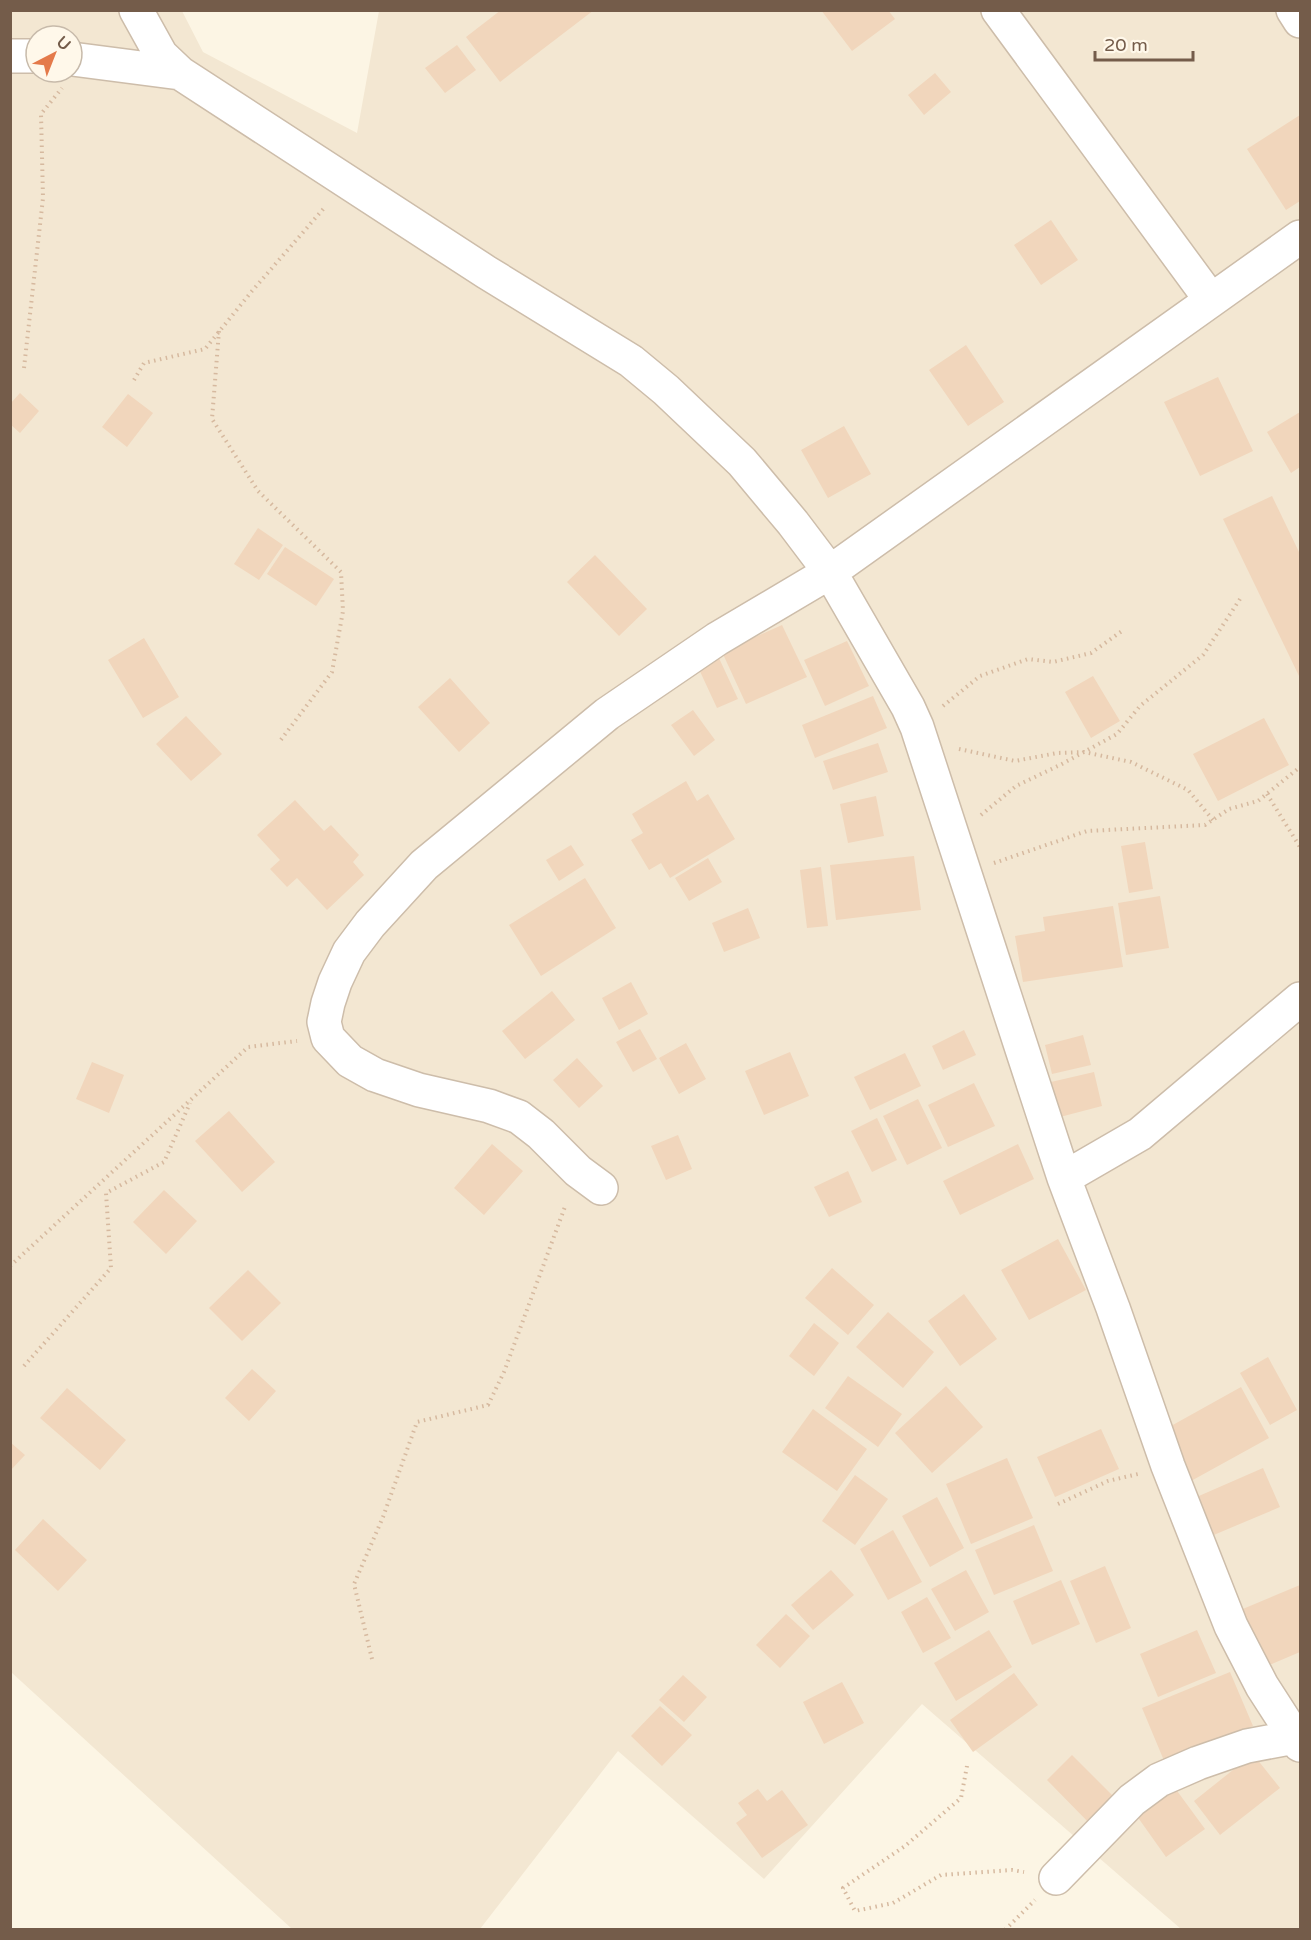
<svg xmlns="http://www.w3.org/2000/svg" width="1311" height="1940" viewBox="0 0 1311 1940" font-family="'Varela Round',sans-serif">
	<rect width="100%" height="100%" fill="#fcf5e4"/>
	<path fill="#f3e7d2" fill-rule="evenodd" d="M10,11H182L203,52L357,133L379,11H1300V1929H1181L922,1704L764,1879L618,1751L480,1929H292L11,1672ZM36,36H72V72H36Z"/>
	<path fill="#f1d6bc" d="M501,10H594L500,82L466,37Z
		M821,10H888L895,19L852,51Z
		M457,45L476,70L445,93L425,68Z
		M935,73L951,92L924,115L908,95Z
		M1300,115V201L1286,210L1247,149Z
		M1051,220L1078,260L1041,285L1014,245Z
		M966,345L1004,402L968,426L929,370Z
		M1218,377L1253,451L1200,476L1164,402Z
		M20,393L39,411L20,433L10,424V404Z
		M128,394L153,413L127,447L102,427Z
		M1300,412V467L1291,473L1267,432Z
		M844,426L871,474L828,498L801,450Z
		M1272,496L1300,554V678L1223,519Z
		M258,528L283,545L259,580L234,564Z
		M285,547L334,579L316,606L267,574Z
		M595,555L647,609L619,636L567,582Z
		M782,625L807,677L746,704L722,652Z
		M144,638L179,697L143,718L108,660Z
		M847,641L869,686L825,706L804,660Z
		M718,656L738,699L717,708L697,665Z
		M1093,676L1120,721L1091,738L1065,692Z
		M450,678L490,723L459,752L418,707Z
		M873,696L887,728L815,758L802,725Z
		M693,710L715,740L694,756L671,725Z
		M186,716L222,754L191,781L156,744Z
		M1264,718L1289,765L1218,801L1193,754Z
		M878,743L888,772L833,790L823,761Z
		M686,781L697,801L708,794L735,839L670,878L661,863L649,870L631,840L643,833L632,814Z
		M876,796L884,836L848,843L840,804Z
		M295,800L324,831L331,825L359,855L353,862L364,875L327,910L297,878L287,887L270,869L280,860L257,835Z
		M1145,842L1153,889L1129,893L1121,846Z
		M571,845L584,865L559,881L546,860Z
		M914,856L921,910L836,920L830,865Z
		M708,858L722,882L689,901L675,878Z
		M821,867L828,926L807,928L800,870Z
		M585,878L616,928L541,976L509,925Z
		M1160,896L1169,948L1126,955L1118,903Z
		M1113,906L1123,967L1023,982L1015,936L1045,931L1043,917Z
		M748,908L760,938L724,952L712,923Z
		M631,982L648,1014L619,1030L602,998Z
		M552,991L575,1020L525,1059L502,1031Z
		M640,1029L657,1059L633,1072L616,1042Z
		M964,1030L976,1055L943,1070L932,1046Z
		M1083,1035L1091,1065L1052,1074L1045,1045Z
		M686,1043L706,1079L679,1094L659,1058Z
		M790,1052L809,1096L764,1115L745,1071Z
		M905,1053L921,1086L870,1110L854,1077Z
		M577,1058L603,1086L579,1108L553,1080Z
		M92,1062L124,1075L109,1113L76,1099Z
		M1094,1072L1102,1106L1060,1117L1051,1082Z
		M974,1083L995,1126L948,1147L928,1105Z
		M918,1099L942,1148L907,1165L883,1116Z
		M229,1111L275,1162L242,1192L195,1141Z
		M877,1118L897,1160L872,1172L851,1131Z
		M678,1135L692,1169L666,1180L651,1146Z
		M492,1144L523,1171L484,1215L454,1188Z
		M1018,1144L1034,1179L960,1215L943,1181Z
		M848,1171L862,1202L829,1217L814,1187Z
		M164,1190L197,1221L166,1254L133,1222Z
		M1058,1239L1086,1290L1029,1320L1001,1270Z
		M832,1268L874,1305L848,1335L805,1298Z
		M248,1270L281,1303L242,1341L209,1308Z
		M964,1294L997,1339L960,1366L928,1321Z
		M888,1312L934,1352L903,1388L856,1347Z
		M814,1323L839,1343L814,1376L789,1356Z
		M1268,1357L1297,1410L1270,1425L1240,1373Z
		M252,1369L276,1391L249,1421L225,1398Z
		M848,1376L902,1414L878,1447L825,1408Z
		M946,1386L983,1427L932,1473L895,1433Z
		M1241,1387L1269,1438L1191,1481L1162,1431Z
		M67,1388L126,1440L100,1470L40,1418Z
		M813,1409L867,1449L837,1491L782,1452Z
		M1101,1429L1119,1469L1055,1497L1037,1457Z
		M10,1442L25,1455L10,1471Z
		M1007,1458L1033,1518L971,1544L946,1484Z
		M1263,1468L1280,1507L1209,1537L1192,1499Z
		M855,1475L888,1499L855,1545L822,1521Z
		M937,1497L964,1548L930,1567L902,1516Z
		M43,1519L87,1560L58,1591L15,1550Z
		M1034,1525L1053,1571L994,1595L975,1550Z
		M893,1530L922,1582L888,1600L860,1549Z
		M1105,1566L1131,1628L1096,1643L1070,1581Z
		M831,1570L854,1595L813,1630L791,1605Z
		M966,1570L989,1612L955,1631L931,1589Z
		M1061,1580L1080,1624L1032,1645L1013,1601Z
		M1300,1585V1652L1262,1668L1238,1611Z
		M927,1597L951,1638L923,1653L901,1612Z
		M786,1614L810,1636L780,1668L756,1645Z
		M989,1630L1012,1667L956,1701L934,1663Z
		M1197,1630L1216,1673L1158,1697L1140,1654Z
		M1230,1672L1253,1726L1165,1763L1142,1708Z
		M1014,1673L1038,1705L973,1752L950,1720Z
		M683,1675L707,1697L684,1722L659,1700Z
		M842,1682L864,1723L824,1744L803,1702Z
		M660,1706L692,1735L662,1766L631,1736Z
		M1253,1754L1280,1788L1220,1835L1194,1801Z
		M1072,1755L1118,1801L1092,1826L1047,1780Z
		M1172,1784L1205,1829L1166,1857L1134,1812Z
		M758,1789L767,1801L782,1790L808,1825L762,1858L736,1823L747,1815L738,1803Z"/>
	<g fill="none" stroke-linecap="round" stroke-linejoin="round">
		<defs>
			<path id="minor" d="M136,10L161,55L180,73
				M998,10L1211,300
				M1293,10L1300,21
				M10,56H36
				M72,59L180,73L486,272L631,361L666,390L742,462L793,523L830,572L908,707L917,727L1064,1178L1113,1308L1168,1466L1231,1626L1262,1686L1300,1745
				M1064,1178L1140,1134L1300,999
				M601,1188L578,1171L541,1134L519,1117L489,1106L419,1090L375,1075L350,1061L328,1038L324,1022L328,1003L335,982L349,952L370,924L424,865L607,714L717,639L830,572L1300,237
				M1056,1878L1132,1800L1159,1780L1198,1763L1247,1746L1295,1737"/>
		</defs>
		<use href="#minor" stroke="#cdbdaa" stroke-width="36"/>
		<path stroke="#d6b99f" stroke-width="4" stroke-dasharray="1.5 4.5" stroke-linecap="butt" d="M219,331L212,419L258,491L341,572L343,611L332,672L280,741
			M24,368L43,198L41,114L62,88
			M134,380L144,363L205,349L252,291L325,207
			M943,706L980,676L1028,659L1053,662L1091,653L1122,631
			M959,749L1015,761L1057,753L1084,752L1131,762L1188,790L1213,820
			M1267,794L1300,847
			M981,815L1016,786L1060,765L1117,734L1140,706L1203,655L1242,596
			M994,863L1087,831L1205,825L1229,809L1258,801L1300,767
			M10,1266L248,1047L297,1041
			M24,1366L111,1268L106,1193L164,1162L190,1103
			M1058,1504L1108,1481L1138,1474
			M372,1659L354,1584L383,1517L417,1422L488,1405L504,1372L566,1204
			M967,1766L961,1798L905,1846L843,1888L855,1911L893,1903L941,1875L1012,1870L1024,1872
			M1005,1930L1035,1900"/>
		<use href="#minor" stroke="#fff" stroke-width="33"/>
	</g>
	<rect width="1311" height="1940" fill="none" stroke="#745c4a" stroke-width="24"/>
	<g transform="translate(54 54) rotate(42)"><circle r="28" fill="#fff8ea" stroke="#c7baaa" stroke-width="1.5"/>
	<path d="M0-4.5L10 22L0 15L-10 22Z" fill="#e47a4a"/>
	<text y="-9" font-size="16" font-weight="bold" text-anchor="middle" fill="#745c4a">U</text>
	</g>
	<path d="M1095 51v9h98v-9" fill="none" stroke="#745c4a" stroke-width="3"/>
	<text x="1104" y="51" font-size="18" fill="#745c4a" stroke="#fff8ea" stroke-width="4.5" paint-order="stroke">20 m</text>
</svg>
